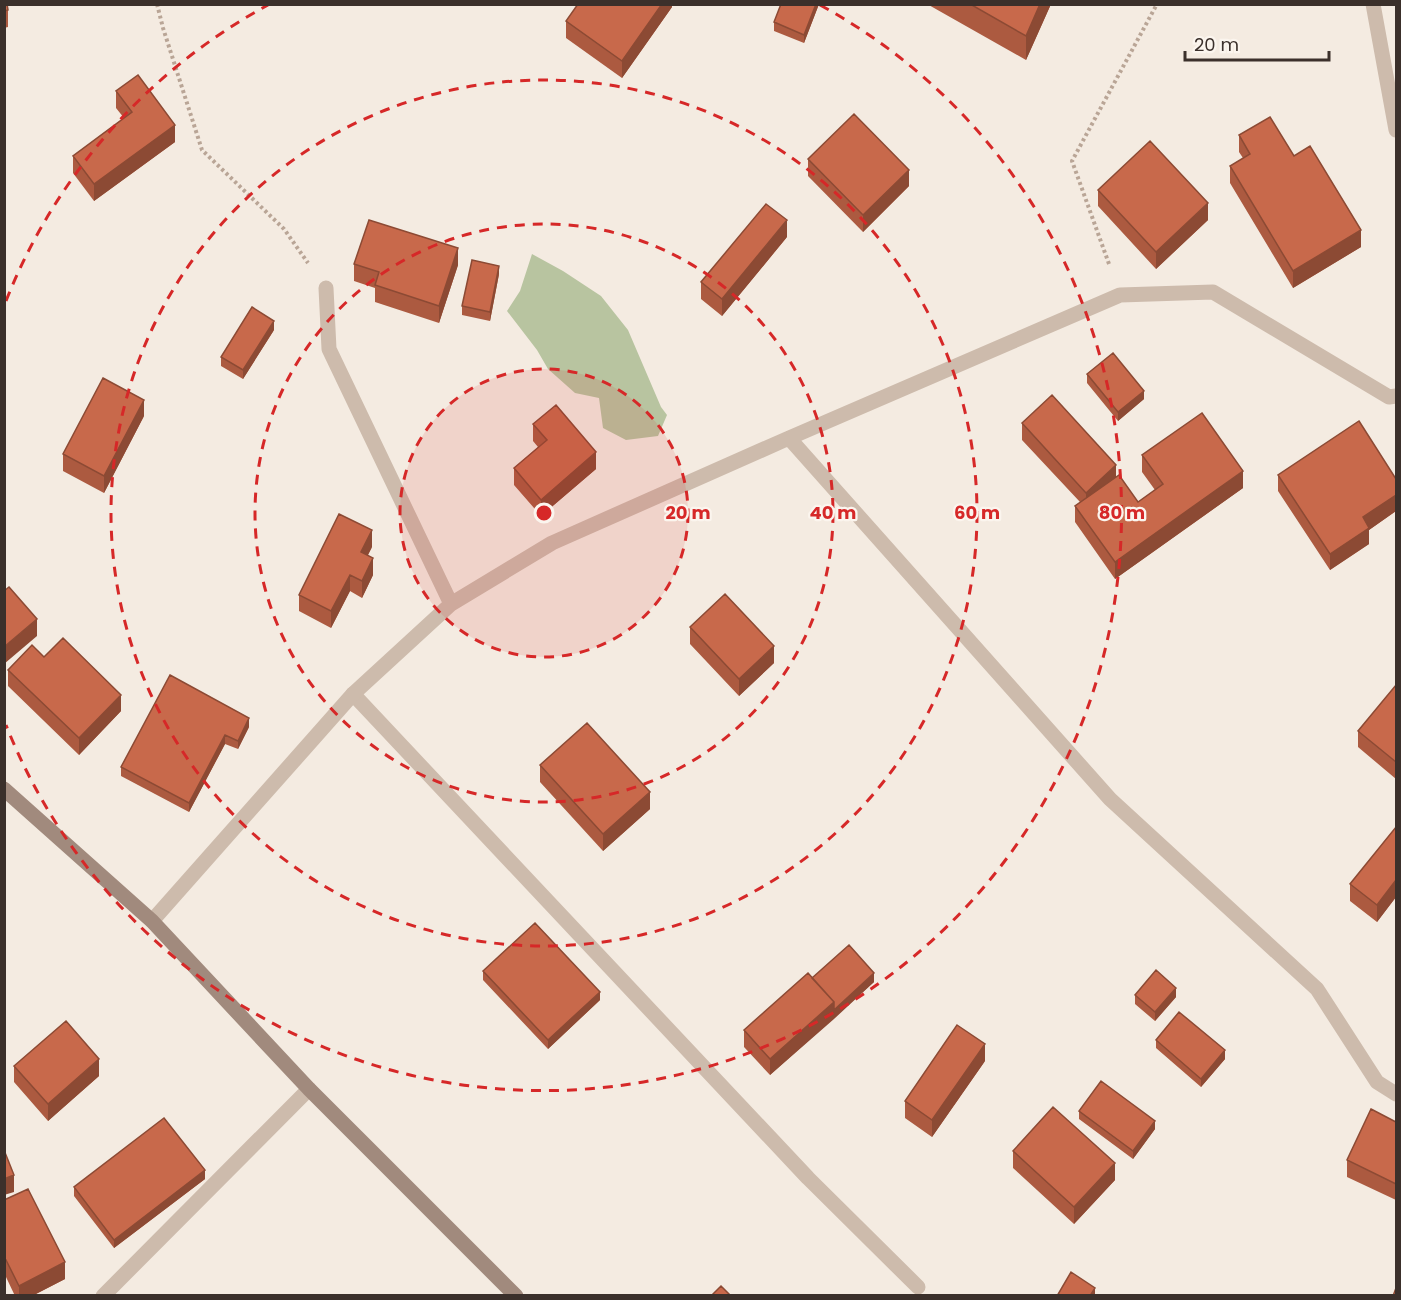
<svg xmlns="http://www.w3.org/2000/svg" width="1401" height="1300" viewBox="0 0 1401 1300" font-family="Poppins,sans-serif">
	<rect width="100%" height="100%" fill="#f4ebe1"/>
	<path fill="#b8c4a0" d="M532,254L563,271L601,296L628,330L661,407L667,415L658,436L626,440L603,428L599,398L575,393L548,369L537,350L507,311L520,291Z"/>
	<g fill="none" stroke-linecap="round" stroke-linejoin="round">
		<path stroke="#b9a596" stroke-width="4" stroke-dasharray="3 3" stroke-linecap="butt" d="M157,4L163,28L202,150L284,229L308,263
			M1109,264L1072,161L1157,4"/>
		<path stroke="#cdbbac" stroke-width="15" d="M353,694L808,1178L918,1287"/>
		<path stroke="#cdbbac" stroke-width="15" d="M1373,4L1396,130
			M326,288L329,349L451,604
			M789,438L1110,799L1317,989L1377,1082L1396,1094
			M152,921L353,694L451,604L552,543L789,438L1120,295L1213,292L1389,397L1396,396
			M103,1296L309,1089"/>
		<path stroke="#a18a7d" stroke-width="15" d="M4,789L152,921L309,1089L516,1296"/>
	</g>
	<path fill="#ac5a40" d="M4,4L8,10V27L4,28Z
		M672,4V7L622,78L566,38V21Z
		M781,4H819L804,43L774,31V22Z
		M927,4H1051L1026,60Z
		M116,91L175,142L94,201L73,173V156L124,118L116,108Z
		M1239,135L1294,156L1361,247L1293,288L1230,183V166L1243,158L1239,152Z
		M808,159L909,186L863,232L808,176Z
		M1098,190L1208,220L1156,269L1098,206Z
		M787,237L722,316L701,299V282Z
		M354,264L458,265L439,323L375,302V288L354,281Z
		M499,274L490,321L462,315V306Z
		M274,330L243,379L221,366V357Z
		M1087,374L1144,399L1118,421L1087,383Z
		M144,416L104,493L63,471V454Z
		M1022,423L1116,476L1138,502L1155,490L1142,472V455L1243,488L1115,579L1075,522V506L1080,502L1022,440Z
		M533,424L596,469L541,516L514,485V468L538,447L533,441Z
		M1278,475L1396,479V511L1369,530V544L1330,570L1278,491Z
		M372,547L368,555L373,575L362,598L350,591L331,628L299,611V595Z
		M690,627L774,663L739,696L690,644Z
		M8,670L121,711L79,755L8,686Z
		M1396,686V779L1358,747V731Z
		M249,727L238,749L225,744L189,812L121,776V767Z
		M540,765L650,809L603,851L540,782Z
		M1396,827V897L1377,922L1350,901V884Z
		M483,971L600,1000L548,1049L483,980Z
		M812,978L874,982L770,1075L744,1047V1030Z
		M1135,995L1176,997L1155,1021L1135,1004Z
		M1156,1040L1225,1059L1201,1087L1156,1048Z
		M985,1061L932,1137L905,1118V1101Z
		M14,1066L99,1076L48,1121L14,1082Z
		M1079,1111L1155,1129L1133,1159L1079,1119Z
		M1396,1122V1200L1347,1177V1160Z
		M1013,1151L1115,1180L1074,1224L1013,1168Z
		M205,1179L114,1248L74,1196V1187Z
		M4,1200L65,1279L32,1296H15L6,1277Z"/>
	<path fill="#8c4a34" d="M662,4H672V7L622,78V61Z
		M816,4H819L804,43V35Z
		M1040,4H1051L1026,60V36Z
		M175,125V142L94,201V184Z
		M909,170V186L863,232V215Z
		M1208,203V220L1156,269V252Z
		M787,220V237L722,316V299Z
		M1361,230V247L1293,288V271Z
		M458,248V265L439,323V306Z
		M499,266V274L490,321V312Z
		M274,321V330L243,379V370Z
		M1144,391V399L1118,421V412Z
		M144,400V416L104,493V476Z
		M596,452V469L541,516V500Z
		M1116,465V482L1086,509V493Z
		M1243,471V488L1115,579V562Z
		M1396,495V511L1369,530V544L1330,570V554L1363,517Z
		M372,530V547L361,568V552Z
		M373,558V575L362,598V581Z
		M350,575V591L331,628V611Z
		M37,619V636L4,664V647Z
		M774,646V663L739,696V679Z
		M121,695V711L79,755V738Z
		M249,718V727L238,749V741Z
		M225,735V744L189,812V803Z
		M650,792V809L603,851V834Z
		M1396,880V897L1377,922V905Z
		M874,973V982L834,1019V1010Z
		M1176,988V997L1155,1021V1012Z
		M600,992V1000L548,1049V1040Z
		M834,1002V1019L770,1075V1059Z
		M985,1044V1061L932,1137V1120Z
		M1225,1050V1059L1201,1087V1079Z
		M99,1059V1076L48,1121V1104Z
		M1155,1121V1129L1133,1159V1151Z
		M1115,1163V1180L1074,1224V1207Z
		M205,1170V1179L114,1248V1240Z
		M14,1175V1192L4,1195V1179Z
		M6,1260V1277L4,1278V1261Z
		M65,1262V1279L32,1296H19V1286Z
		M1095,1288V1296H1090Z"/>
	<path fill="#c8694b" stroke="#8c4a34" stroke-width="1.5" d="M4,4H7L8,10L4,11Z
		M578,4H662L622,61L566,21Z
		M781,4H816L804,35L774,22Z
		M970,4H1040L1026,36Z
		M138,75L175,125L94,184L73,156L132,112L116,91Z
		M854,114L909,170L863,215L808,159Z
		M1270,117L1294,156L1310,146L1361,230L1293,271L1230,166L1250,154L1239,135Z
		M1150,141L1208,203L1156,252L1098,190Z
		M766,204L787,220L722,299L701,282Z
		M369,220L458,248L439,306L375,285L379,272L354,264Z
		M472,260L499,266L490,312L462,306Z
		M252,307L274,321L243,370L221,357Z
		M1113,353L1144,391L1118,412L1087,374Z
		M103,378L144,400L104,476L63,454Z
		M1052,395L1116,465L1086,493L1022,423Z
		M556,405L596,452L541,500L514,468L547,440L533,424Z
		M1202,413L1243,471L1115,562L1075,506L1119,475L1138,502L1163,484L1142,455Z
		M1359,421L1396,479V495L1363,517L1369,528L1330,554L1278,475Z
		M339,514L372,530L361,552L373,558L362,581L350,575L331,611L299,595Z
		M9,587L37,619L4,647V591Z
		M725,594L774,646L739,679L690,627Z
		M63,638L121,695L79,738L8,670L32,645L44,657Z
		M170,675L249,718L238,741L225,735L189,803L121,767Z
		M1396,685V762L1358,731Z
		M587,723L650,792L603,834L540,765Z
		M1396,827V880L1377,905L1350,884Z
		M535,923L600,992L548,1040L483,971Z
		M849,945L874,973L834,1010V1002L812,978Z
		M1156,970L1176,988L1155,1012L1135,995Z
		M808,973L834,1002L770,1059L744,1030Z
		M1179,1012L1225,1050L1201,1079L1156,1040Z
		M66,1021L99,1059L48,1104L14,1066Z
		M957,1025L985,1044L932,1120L905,1101Z
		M1101,1081L1155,1121L1133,1151L1079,1111Z
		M1053,1107L1115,1163L1074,1207L1013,1151Z
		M1371,1109L1396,1122V1184L1347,1160Z
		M164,1118L205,1170L114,1240L74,1187Z
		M4,1150L14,1175L4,1179Z
		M28,1189L65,1262L19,1286L6,1260L4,1261V1200Z
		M1071,1272L1095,1288L1090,1296H1057Z
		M721,1286L731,1296H711Z
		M1396,1288V1296H1393Z"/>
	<circle cx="544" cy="513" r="144" fill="#d62828" fill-opacity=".12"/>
	<g fill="none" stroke="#d62828" stroke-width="3" stroke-dasharray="10 8">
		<circle cx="544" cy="513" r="144"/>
		<circle cx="544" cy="513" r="289"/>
		<circle cx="544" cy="513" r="433"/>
		<path d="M6 301A578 578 0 0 1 268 5M820 5A578 578 0 1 1 6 725"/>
	</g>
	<circle cx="544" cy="513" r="9" fill="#d62828" stroke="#fbf5ee" stroke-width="3"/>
	<g font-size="18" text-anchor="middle" font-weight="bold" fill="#d62828" stroke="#fbf5ee" stroke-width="4.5" stroke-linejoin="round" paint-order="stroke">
		<text x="688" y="519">20 m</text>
		<text x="833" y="519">40 m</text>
		<text x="977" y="519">60 m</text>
		<text x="1122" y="519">80 m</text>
	</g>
	<rect width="1401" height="1300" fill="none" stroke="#3b302b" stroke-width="12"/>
	<path d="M1185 51v9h144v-9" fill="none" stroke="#3b302b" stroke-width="3"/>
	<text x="1194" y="51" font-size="18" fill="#3b302b" stroke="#fbf5ee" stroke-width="4.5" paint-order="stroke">20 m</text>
</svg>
